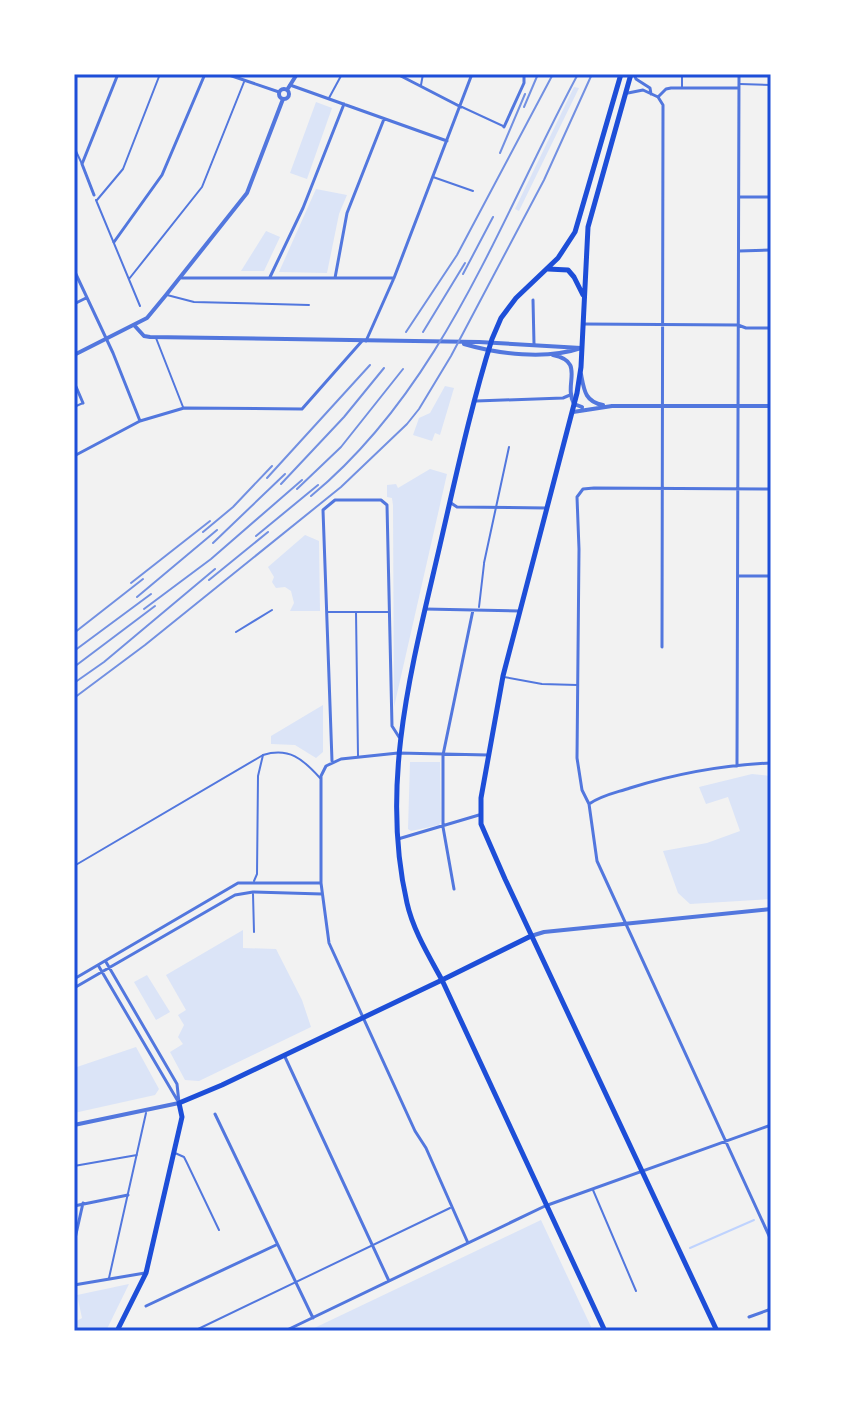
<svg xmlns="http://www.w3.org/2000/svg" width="845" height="1405" viewBox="0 0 845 1405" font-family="Montserrat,sans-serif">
	<rect width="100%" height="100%" fill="#f2f2f2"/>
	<path fill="#dbe4f7" d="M574,87L579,88L519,211L515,209Z
		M316,102L332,108L307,179L290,173Z
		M316,189L347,195L339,214L327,273L279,272Z
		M266,231L280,237L264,271H241Z
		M445,386L454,388L440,435L435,433L432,441L413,435L419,418L430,413Z
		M430,469L447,474L394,707L393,505L392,498L387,497V485L396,484L398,488Z
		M305,535L319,541L320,611H290L294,603L291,591L285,587L276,588L272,582L274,577L268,567Z
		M323,705V752L316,758L295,745L271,744V736Z
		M410,762H440L441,821L439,825L411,831L408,829Z
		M752,774L771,776V899L690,904L678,893L663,851L707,843L740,831L728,797L706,804L699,787Z
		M243,930V948L276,949L302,1000L311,1027L199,1081L185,1080L170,1052L183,1044L178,1037L184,1025L178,1015L186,1010L166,975Z
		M147,975L170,1012L156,1020L134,982Z
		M136,1047L159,1089L155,1095L74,1113V1068Z
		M541,1220L593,1331H308Z
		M129,1284L106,1331H74L75,1322L82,1318L77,1295Z"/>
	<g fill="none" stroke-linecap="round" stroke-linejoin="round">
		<path stroke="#bfd3fe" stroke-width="2" d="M690,1248L754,1220"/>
		<path stroke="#5277de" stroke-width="2" d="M682,74V88
			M740,84L771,85
			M421,85L423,74
			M329,98L342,74
			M462,107L503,126
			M74,147L82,164
			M433,177L473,191
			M96,200L140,306
			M97,200L123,169L160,74
			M129,279L202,187L244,82
			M167,295L194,302L309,305
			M156,338L183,407
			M74,407L83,403
			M484,563L509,447
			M328,612H389
			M356,612L358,756
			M74,866L263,755C289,747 303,759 320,778
			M175,1153L184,1157L187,1163L219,1230
			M74,1166L137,1155
			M593,1190L636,1291
			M109,1278L146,1113
			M194,1331L450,1208"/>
		<path stroke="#5277de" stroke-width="2" d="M479,607L484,564
			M236,632L272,610
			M504,677L542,684L577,685
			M254,881L257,874L258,776L263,755
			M253,894L254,932"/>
		<path stroke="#5277de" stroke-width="3" d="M226,74L279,92
			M397,74L461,107
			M634,74L636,79L650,88L651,94
			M290,85L447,141
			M628,93L643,90L658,97
			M658,97L663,105L662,647
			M658,97L666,89L671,88H739
			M504,127L524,83V74
			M94,195L82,164L118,74
			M739,197H771
			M114,242L162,175L205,74
			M739,251L771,250
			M74,270L113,353L140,421
			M270,277L303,208L344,104
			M182,278H394
			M335,278L347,213L384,119
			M533,300L534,344
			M74,304L86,298
			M583,324L738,325L746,328H771
			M366,341L394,278L472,74
			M74,382L83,403
			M476,401L563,398L570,395
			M74,456L140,421L184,408L302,409L362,341
			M771,489L594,488L583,489L577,497L579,549L577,758L582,790L589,804L597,861L771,1240
			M451,503L457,507L546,508
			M739,576H771
			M425,609L520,611
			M332,761L323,510L335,500H381L387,505L392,726L399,737
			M737,766L739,74
			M589,804C602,795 615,793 630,788C675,774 723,765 771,763
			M398,839L479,815
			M454,889L443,827V755L473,610
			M106,962L177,1084L179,1103
			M98,965L179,1103
			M74,979L238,883H320
			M74,988L235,895L253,892L322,894
			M285,1057L389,1281
			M215,1114L313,1318
			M74,1206L128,1195
			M74,1243L83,1203
			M468,1243L426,1148L415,1131L329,943L321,883V776L326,766L341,759L398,753L488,755
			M74,1285L145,1273
			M146,1306L276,1245
			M749,1317L771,1309
			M285,1331L545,1206L771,1125"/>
		<path stroke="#5277de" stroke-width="4" d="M279 94a5 5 0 1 1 10 0a5 5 0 1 1-10 0Z
			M287,90L297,74
			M134,325L144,336L150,337L479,342L581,348
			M464,344C498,354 546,360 581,348
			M74,355L147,318L166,295L247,193L283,99
			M553,355C586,362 563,383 574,404L582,407
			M581,374C584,390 585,402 603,405
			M573,412L612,406H771
			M531,936L544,932L771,909
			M74,1125L179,1103"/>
		<path stroke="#1d4ed8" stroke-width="5" d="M117,1331L146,1273L182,1117L179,1103L222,1085L442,980L605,1331"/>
		<path stroke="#1d4ed8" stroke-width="5" d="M631,74L588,227L581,367L577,393L503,676L481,798V824L505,879L717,1331
			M548,269L568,270L574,277L583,295
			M531,936L442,980C429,956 413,930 407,903C379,782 413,662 440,545C456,476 471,406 492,339L501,318L516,298L558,258L575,232L621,74"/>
		<path stroke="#7290e2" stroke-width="2" d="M524,107L538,74
			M500,153L525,94
			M463,274L493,217
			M406,332L457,255L553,74
			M423,332L465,263
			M267,478L370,365
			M281,484L344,417L384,368
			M297,489L341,447L403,369
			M311,496C443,387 499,221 578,74
			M203,532L233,507L272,466
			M256,536L318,485
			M213,543L285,474
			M209,580L268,532
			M131,583L210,521
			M137,597L217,530
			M144,609L211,559L302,480
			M74,633L143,579
			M74,651L151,594
			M74,667L155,606
			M74,683L104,662L215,569
			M74,698L145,645L341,487L407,424L419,409L451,356L544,180L592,74"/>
	</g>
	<rect width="845" height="1405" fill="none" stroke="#ffffff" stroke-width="152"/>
	<rect x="76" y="76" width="693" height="1253" fill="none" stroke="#1d4ed8" stroke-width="3"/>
</svg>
